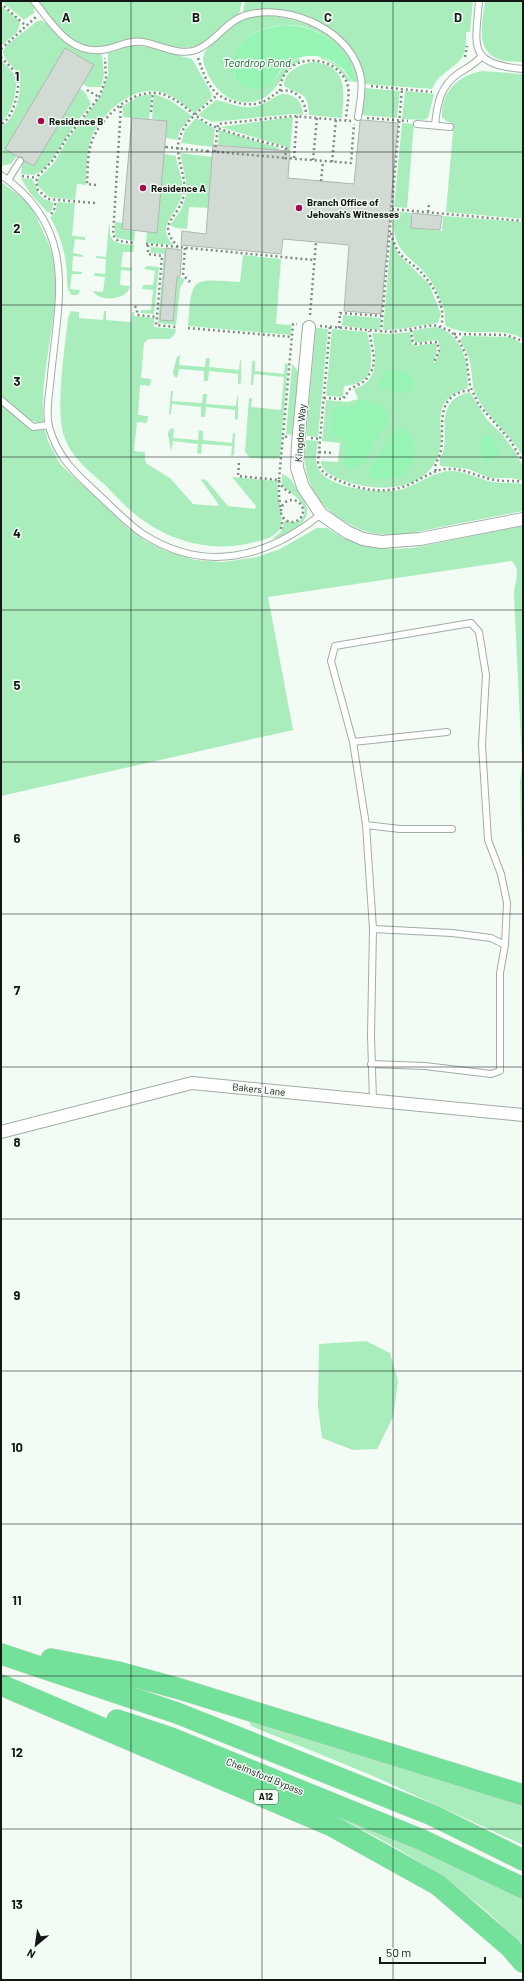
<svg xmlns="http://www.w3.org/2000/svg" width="524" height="1981" viewBox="0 0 524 1981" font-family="Barlow,sans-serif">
	<rect width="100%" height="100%" fill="#f2fcf4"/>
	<path fill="#a9edbc" d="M1,1H30L34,8V13L24,20Z
		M39,1H242L239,14C225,23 214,39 198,45C177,53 159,41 138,39C127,37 117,44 106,46C72,52 56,24 39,1Z
		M245,1H473L470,32H466C466,39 466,48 464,54C459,67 439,71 432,89L364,84C362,45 330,26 298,15C280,10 260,6 243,12Z
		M485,1H523V62C515,62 506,62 498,59C474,50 483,20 485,1Z
		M1,6L18,19L20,24L17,32L1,46Z
		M266,15C306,19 351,36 358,82L347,81C341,70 334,62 321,59V57H323L338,65L352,81L355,76C340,36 302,14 261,30C249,35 238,44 235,57C232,65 232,70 235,78L274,80C281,69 288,63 299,58L300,61C281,70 279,93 259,100C235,108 216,93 207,72C206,68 203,63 203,58C204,50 210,46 216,41C220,38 223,34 226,30C238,19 251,16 266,15Z
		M41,20C50,23 58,39 69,45C74,49 81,51 87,53C92,54 98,52 102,55L104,75L101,87H88L83,84L94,65L65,48L5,149L17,156L11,164L1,166V126C15,122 24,88 18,75C15,66 4,62 3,51L7,45L36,22Z
		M133,45L152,48L192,59L212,94L211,98L195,113C184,106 174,95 161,92C133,84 100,114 91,139C86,153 87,171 86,185L77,184L75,200L49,197L38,186L37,180L54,163L68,139L100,97L108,75V53Z
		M1,60C6,65 12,70 15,77C19,87 11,117 1,122Z
		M315,62C349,67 344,92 342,118L309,115C308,89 299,96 284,86C283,71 303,63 315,62Z
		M483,71L523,74V219L446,212L453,131H451L452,123L446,121L442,117C440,92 460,74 483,71Z
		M364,88L400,91L397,118L361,115Z
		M80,89L85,92L91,104L75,124L53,158L43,170L34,175L21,174L23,160L34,166Z
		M405,91L434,94L428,118L424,120L402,119Z
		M152,94L149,119L123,117V106L139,96Z
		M154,94L170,100L192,116L180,130L177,140L166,138L167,121L152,119Z
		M283,94C295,94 303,102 303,115L293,114L212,122L198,115L216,100C232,103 246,112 263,104C270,101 276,95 283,94Z
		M293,117L290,151H287V147L220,127Z
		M196,118L215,129L213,147L181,143L185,130Z
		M402,123L414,124L407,208L394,207Z
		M219,130L279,148V150L218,145Z
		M180,153L212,157L208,208L189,207L187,229L176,228L170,225L181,210L186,196V181Z
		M164,154L176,156C177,168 184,179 182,192C180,214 154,224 173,245L146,243L147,232L157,233Z
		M21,178L32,179C39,190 35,198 53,202C53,207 53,210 48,213L30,193Z
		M1,182C9,188 18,194 25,200C31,204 34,212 37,218C41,229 48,239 51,251C66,308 37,366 44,423C27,424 13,406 1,396Z
		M57,202L75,203L72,236L85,237V240L75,239L73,253L83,255V257L73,256L72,271L82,272V274H72L70,289L80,290L78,295H72C66,289 67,282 67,274C66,254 60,234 50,217L56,211Z
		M394,211L411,213V228L442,231L443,216L523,222V339C501,325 471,339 446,326C444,322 445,319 445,314C443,306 439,296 435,288C418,254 389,260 394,211Z
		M115,222L122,223V230L135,231L134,241L117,238L115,235Z
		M109,224C110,226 110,229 110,233C111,245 125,244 134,245L133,252H123L121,267L132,268L131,271L121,270L120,285L130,286C128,301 98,302 93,291L103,292L105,277L94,276L95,273L105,274L106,259L96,258V256L106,257Z
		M391,238L398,254L429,284L441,314L438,323C420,325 402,330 383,330Z
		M150,247L182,249L166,248L161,320L173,321L177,277L185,279L180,288L176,325L158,323L164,254L151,253Z
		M243,255L281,259L276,324L291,325V335L188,326C192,275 191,279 240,282Z
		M147,266L159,267L154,314L140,313L141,310H151L153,290L142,289L143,285H153L155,271L144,269Z
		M71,311L79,312V318L103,320L104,311H106V320L131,322L132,312H134V316L154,318V327L176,329L175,334L170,339H148L144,343L141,378L151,379L150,386L140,385L138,415L148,416L147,423L137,422L134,451L145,452V460L147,464L170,478L193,504L217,506L219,505L201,480L202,479L206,480L228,506L255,509L256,506L232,477L278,481C276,495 285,520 280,529C274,538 260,541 251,543C214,552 175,543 144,521C129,511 117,497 104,484C88,470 71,457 64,436C55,410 65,348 68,318Z
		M343,315L381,318L380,330L342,326Z
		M436,327C452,330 463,347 466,363C468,371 467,380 468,388C425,401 448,429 438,456C424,493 375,492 345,481C335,477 321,473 321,461L338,462L340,443L322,441L326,400L347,402L358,399L354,389C381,381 376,354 372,333L392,334L410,332L412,344L415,346L436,343L437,352L433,362L435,363L440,350L438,340L415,343L412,331L426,328Z
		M316,328L328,329L318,437L306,436Z
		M332,329L367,332C373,357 378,384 344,386L343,397L326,396Z
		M463,336L510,337L523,344V457C511,435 490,420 478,399C471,387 473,376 470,363C469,355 464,348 460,340Z
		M180,355L179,365L205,367L206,358H210L209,367L239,370L240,360H241V383L238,384V374L209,371L208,381H204V371L179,369L177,378L174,376L173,371L177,357Z
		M252,361H255V371L284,374L285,363L288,364L280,458L276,459L250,458L245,452L249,398H252L251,407L281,410L284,377L254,374L253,385H251Z
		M292,364L298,371L292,435L286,434Z
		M171,391H173L172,401L202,403L203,394H207L206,404L236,406L237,396L238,397V419L235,420V410L206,407L205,417H201V407L172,404L171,414H169Z
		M470,392L487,420L503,435L516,453L523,467V481L512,478H490L468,469L440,466C438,460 443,454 444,448C447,424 437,400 470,392Z
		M1,405L29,428L45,430L48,441L60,464L129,529L147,542L166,551L195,560L223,562L257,557L280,549L317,528H327L343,538L367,546L391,549L412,548L523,526V917L520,782L522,764L514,595C514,581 522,572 512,561L268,597L293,730L1,796Z
		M174,428L173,438L198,440L199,430L203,431V440L232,443L233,433H235L234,455L231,456L232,446L202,444L201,454L197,453L198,444L173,441L171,451L168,434L169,430Z
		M306,440L318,441C317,449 314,460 318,468C327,489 384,495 403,489C419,484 431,473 448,471C464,470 478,479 493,482C503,484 513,482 523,484V511L401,535C359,538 315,513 306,470C304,460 305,450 306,440Z
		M282,474C292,478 294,484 298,492C301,498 306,503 307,509C310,524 284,535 274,539L273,538L281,532L285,520C294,526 307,520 304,508C300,497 289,493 282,485Z
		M366,1341L390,1353L398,1381L393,1417L377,1449L353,1450L322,1438L318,1407L319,1344Z
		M249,1721L523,1804V1845L371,1775L251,1726Z
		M329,1809L523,1897V1947C469,1887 400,1847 328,1813Z"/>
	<path fill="#96f5b4" d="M284,25C319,25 348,46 356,81H352C348,75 344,69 338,65C320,51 294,53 280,71C275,77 272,85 263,88C247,94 229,79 233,62C237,37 262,27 284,25Z
		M392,370C403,370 411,373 415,384L412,390C403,397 391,390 381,388L380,382L388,371Z
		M361,400C375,400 389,406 389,422L378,435L377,440L374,441L365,463L349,470L345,464L346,441L330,435L332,413L336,407L354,406Z
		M398,427C419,432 419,464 403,475C398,478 394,478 388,478C383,479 378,480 372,479L369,475V470L394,430Z
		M489,435L495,442L499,451L495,457L487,462C480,458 478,442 483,436Z"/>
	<path fill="#d1dad3" stroke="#aeb7b0" d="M65,48L94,65L34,166L24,161L22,157H18L5,149Z
		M132,118L167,121L157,233L122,229Z
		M362,120L398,123L381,314L344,311L349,245L283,239L281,254L181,245L182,231L206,234L213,145L290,151L288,178L354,184L360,121Z
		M412,213L442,216L440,230L411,228Z
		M166,248L182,250L180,277H177L173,321L160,320Z"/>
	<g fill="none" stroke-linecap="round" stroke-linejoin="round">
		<defs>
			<path id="lane" d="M34,1C53,25 71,57 107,49C119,46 130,40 143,42C160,45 178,56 196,50C217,42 227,18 251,14C293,5 353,32 361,78C363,90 360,104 358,117
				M479,1C475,48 468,64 523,69
				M417,124L450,127
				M435,125C437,104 440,86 459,73C467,68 475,64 482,56
				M1,175C78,228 59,296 51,375C50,391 45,411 49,427C59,461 77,474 101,497C115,510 128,524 143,534C205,574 267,558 321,514
				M8,180L20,161
				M1,400L33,427L49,425
				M353,742L447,732
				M366,825L400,829H452
				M371,1064L425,1066L491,1074L500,1071V973L505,945L507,903L501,874L488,840L482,745L486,675L479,632L471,623L335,646L331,661L353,742L366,825L373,929
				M373,1101L371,1035L373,929L452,933L491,938L505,945"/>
			<path id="street" d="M309,327L298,444L297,468L303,487L321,514L347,532L363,539L381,542L420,539L523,519
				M1,1132L192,1083L523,1115"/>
			<path id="highway" d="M1,1654L177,1713L432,1815L523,1860
				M51,1659L118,1672L180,1689L523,1795
				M1,1685L332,1826L438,1885L510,1947L523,1962
				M117,1720L171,1738L422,1840L523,1888"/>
		</defs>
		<use href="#lane" stroke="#a3aca5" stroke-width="8"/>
		<use href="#street" stroke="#a3aca5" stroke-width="14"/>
		<use href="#highway" stroke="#d9dada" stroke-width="22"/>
		<path stroke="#828984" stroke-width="2.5" stroke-dasharray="2 3" stroke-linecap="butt" d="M4,6L26,26
			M1,49L36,17
			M1,57C6,63 14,69 17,76C21,88 13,119 1,124
			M465,57L467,46
			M198,58C206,80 210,96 235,102C244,105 254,105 262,102C269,100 274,93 281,91C296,88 306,101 306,115
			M371,86L432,92
			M87,90L99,97
			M280,91C280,54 333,50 347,83C351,93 346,109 346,120
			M121,106L113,235L118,241L134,243
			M151,112L153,92
			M367,118L408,121
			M165,147H166
			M207,151L285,158
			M215,152L218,124L293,116L351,121
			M294,158L297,116
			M313,160L317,118
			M332,162L336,119
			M22,176L37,178
			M321,181L323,161
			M96,185L87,184C88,170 87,154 92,141C101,116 137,84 165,95C182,101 196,119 213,126C236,136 262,141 286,148L285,158L351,163L354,124
			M95,203L48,199L38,190L36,182L38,176L53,160L66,139L99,97L106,79L105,58
			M392,209L523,221
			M428,212L429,204
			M51,214L55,208V200
			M391,233C393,241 396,249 401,255C407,261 414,265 420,271C433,285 447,307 441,326
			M146,244L314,260
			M148,245V254L162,256L157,317
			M178,247C154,221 181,219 184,193C187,171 170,153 183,130C190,116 206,106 217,95
			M185,248L183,275L190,282
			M135,306L137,310V315L157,317L156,325L176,327
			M310,315L316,242
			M320,326L392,332L434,325L451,331L459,341L466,355L470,386L479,405L510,440L523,462
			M330,327L318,462C320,473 330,477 340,481C363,491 391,495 414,482C425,477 435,469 448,469C465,468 479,478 496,480C505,482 514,480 523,482
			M188,328L292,337
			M339,328L340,313L383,316
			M411,330L412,340L415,344L437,342L439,351L434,362
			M381,332L402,89
			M454,334L506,335L523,341
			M324,398L343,399L350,389L365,381L373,368L374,357L369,331
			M287,437L283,436L293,324H297
			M311,438L320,439
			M319,452L333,453
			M239,463L238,476L279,480L283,436
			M436,471C433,464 440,458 441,450C445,427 433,394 471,390
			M279,480V497L281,509
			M279,481L283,488L292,494
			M281 511a11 11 0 1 1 22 0a11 11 0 1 1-22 0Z
			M281,529L283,518"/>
		<use href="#lane" stroke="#fff" stroke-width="6"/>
		<use href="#street" stroke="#fff" stroke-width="12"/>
		<use href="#highway" stroke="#73e199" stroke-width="21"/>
		<path stroke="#828984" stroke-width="2.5" stroke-dasharray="2 3" stroke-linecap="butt" d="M166,147L207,151"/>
	</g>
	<path fill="none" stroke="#141815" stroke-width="1" stroke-opacity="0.55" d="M131,1V1980M262,1V1980M393,1V1980M1,152H523M1,305H523M1,457H523M1,610H523M1,762H523M1,914H523M1,1067H523M1,1219H523M1,1371H523M1,1524H523M1,1676H523M1,1829H523"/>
	<g fill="#a10c4e" stroke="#f2fcf4" stroke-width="1.5">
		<circle cx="41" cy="121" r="4"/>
		<circle cx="143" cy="188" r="4"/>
		<circle cx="299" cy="208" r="4"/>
	</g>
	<g text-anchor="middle" stroke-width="3" stroke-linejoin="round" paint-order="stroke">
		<rect fill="#f2fcf4" stroke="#575c58" stroke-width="1" x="254" y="1790" width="24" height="14" rx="3"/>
		<g font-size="9" font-weight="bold" fill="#141815">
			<text x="266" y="1800">A12</text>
		</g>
		<g font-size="10" font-weight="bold" fill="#141815" stroke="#f2fcf4" text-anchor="start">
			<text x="49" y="125">Residence B</text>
			<text x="151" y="192">Residence A</text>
			<text x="307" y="206">Branch Office of<tspan x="307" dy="12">Jehovah's Witnesses</tspan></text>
		</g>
		<g font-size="10" fill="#141815" stroke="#f2fcf4">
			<text transform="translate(300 433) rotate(-86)" y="4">Kingdom Way</text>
			<text transform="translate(259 1089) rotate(6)" y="4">Bakers Lane</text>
			<text transform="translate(265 1776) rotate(22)" y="4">Chelmsford Bypass</text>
		</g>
		<g font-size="11" font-style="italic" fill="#195d34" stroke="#f2fcf4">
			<text x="257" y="67">Teardrop Pond</text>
		</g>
	</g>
	<g font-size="13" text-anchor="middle" font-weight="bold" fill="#141815" stroke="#f2fcf4" stroke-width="3" stroke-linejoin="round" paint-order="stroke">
		<text x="66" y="22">A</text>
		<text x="196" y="22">B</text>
		<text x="328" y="22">C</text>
		<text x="458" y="22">D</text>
		<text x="17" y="81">1</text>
		<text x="17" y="233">2</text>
		<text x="17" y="386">3</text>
		<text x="17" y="538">4</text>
		<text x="17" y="690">5</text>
		<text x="17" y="843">6</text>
		<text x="17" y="995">7</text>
		<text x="17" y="1147">8</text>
		<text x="17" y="1300">9</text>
		<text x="17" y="1452">10</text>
		<text x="17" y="1605">11</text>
		<text x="17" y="1757">12</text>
		<text x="17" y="1909">13</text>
	</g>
	<rect width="524" height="1981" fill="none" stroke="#141815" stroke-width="4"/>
	<g transform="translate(36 1945) rotate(209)" stroke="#f2fcf4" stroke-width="3" paint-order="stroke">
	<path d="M0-3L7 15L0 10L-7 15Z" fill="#141815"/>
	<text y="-6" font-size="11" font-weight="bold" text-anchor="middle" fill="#141815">N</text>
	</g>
	<path d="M380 1957v6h105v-6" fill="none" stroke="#141815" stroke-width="2"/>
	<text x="386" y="1957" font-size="12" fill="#141815" stroke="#f2fcf4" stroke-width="3" paint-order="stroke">50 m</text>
</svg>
